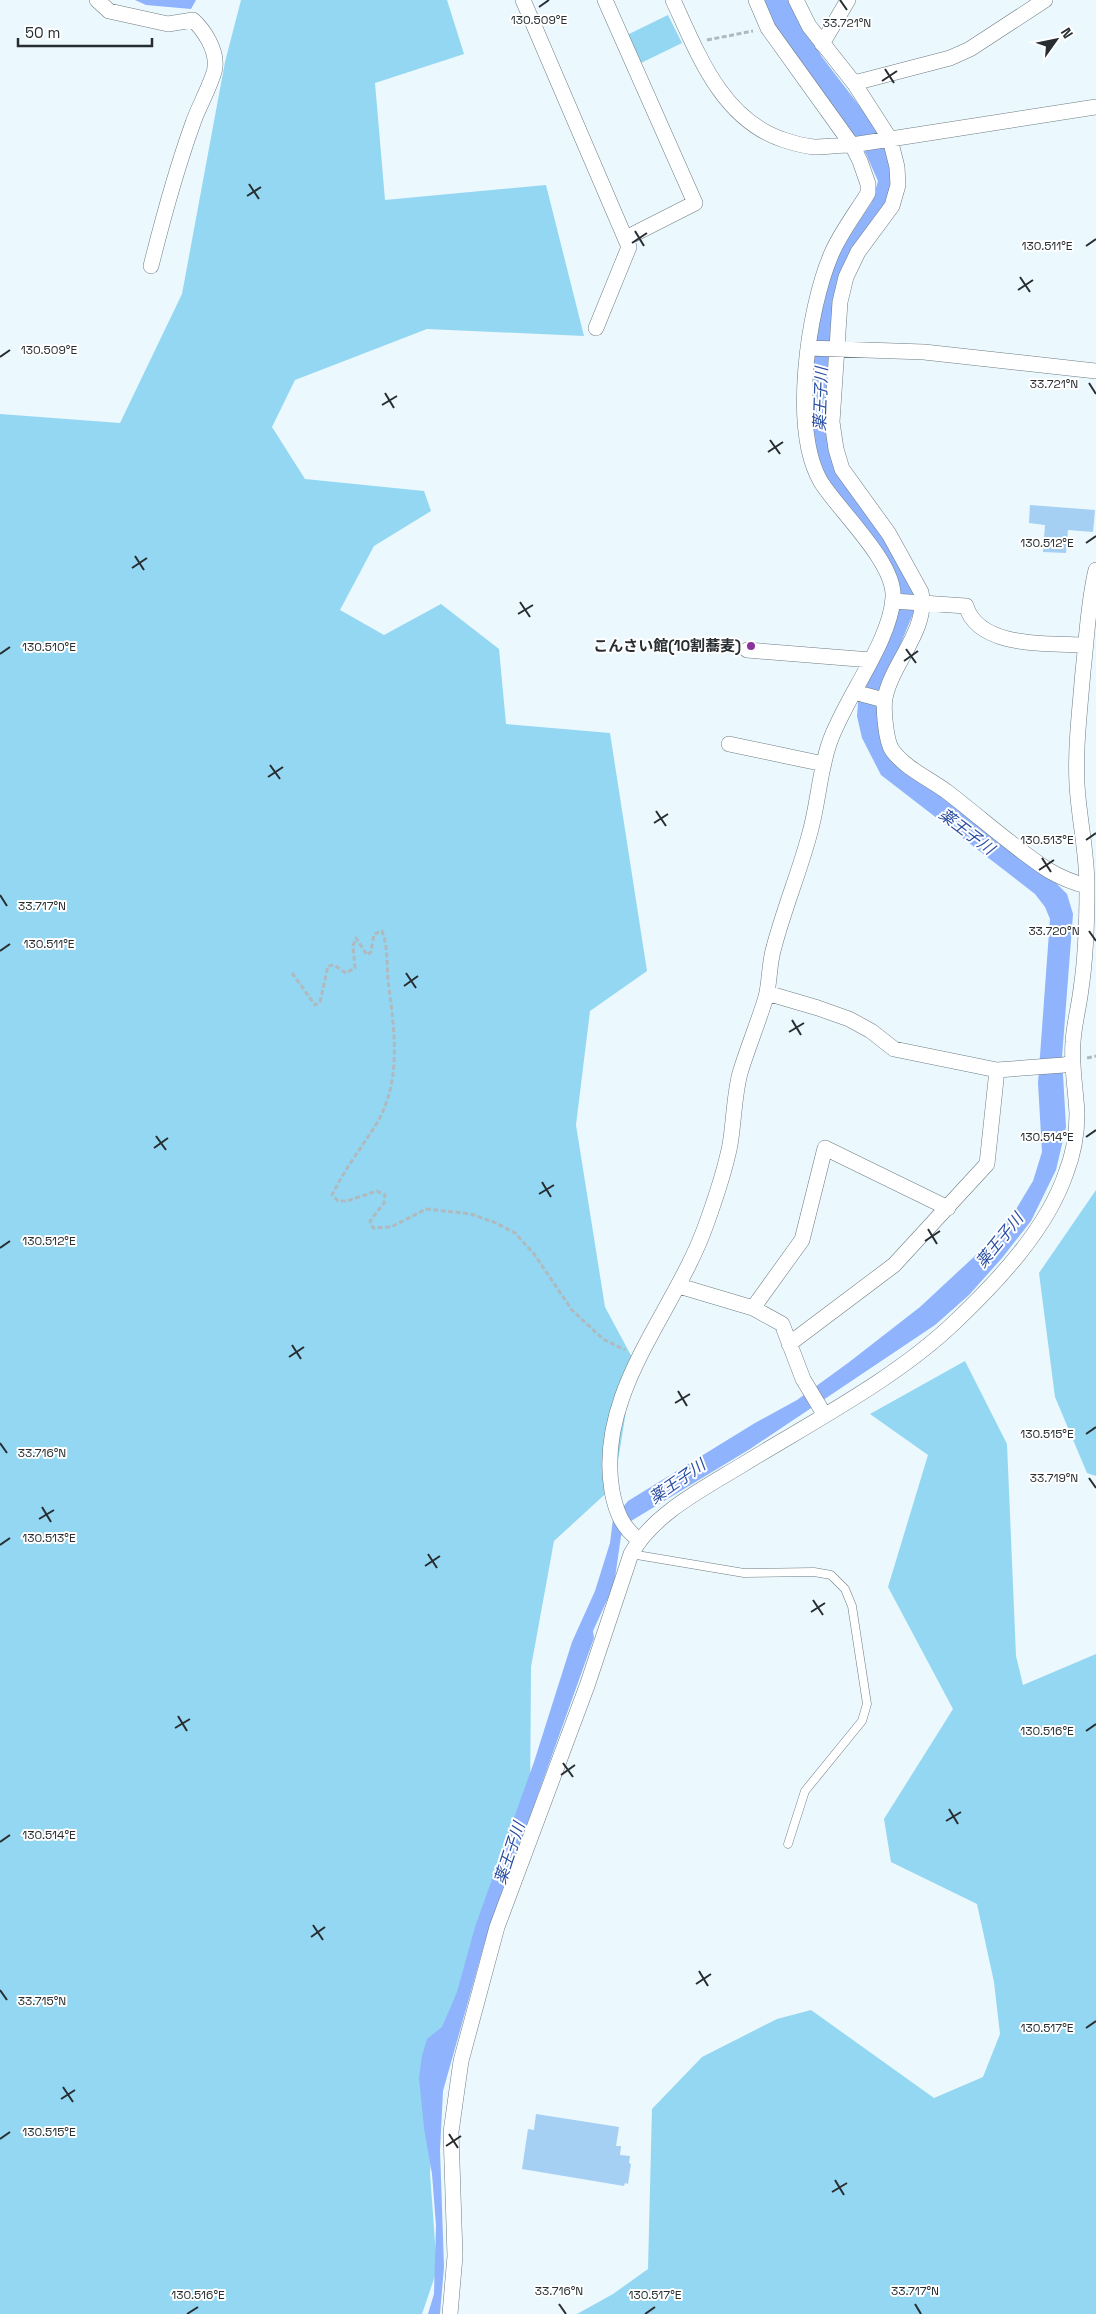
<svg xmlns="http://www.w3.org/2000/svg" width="1096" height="2314" viewBox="0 0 1096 2314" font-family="'Space Grotesk','Noto Sans JP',sans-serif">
	<rect width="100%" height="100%" fill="#ebf8fe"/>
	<path fill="#94d7f2" d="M241,0H447L464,54L375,83L385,200L546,185L584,336L427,329L295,380L272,427L305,479L424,491L431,511L374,546L340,610L384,635L441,604L499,649L506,724L610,733L647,971L590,1011L576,1125L605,1307L634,1361L614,1486L554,1541L531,1667L530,1811L438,2070L430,2173L437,2270L422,2314H0V414L120,423L182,294L225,62Z
		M668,15L682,43L641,63L627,35Z
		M1096,1190V1476L1087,1473L1055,1397L1039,1273Z
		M965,1361L1007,1444L1016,1656L1023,1685L1096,1654V2314H577L613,2294L648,2269L652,2109L702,2057L777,2019L811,2010L934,2098L983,2077L1000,2034L994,1982L977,1904L891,1862L884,1819L953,1709L888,1587L928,1455L870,1414Z"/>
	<path fill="#8fb3fc" d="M135,0H196L191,9L146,5Z
		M763,0H789L822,57L874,125L888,153L894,191L849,258L828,443L878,525L916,596L915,609L882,689L900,768L1038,865L1067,894L1073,914L1062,1057L1066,1127L1056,1170L1031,1221L1002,1258L969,1295L935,1325L750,1449L631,1521L621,1536L614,1585L593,1631L594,1638L484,1945L443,2091L440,2150L444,2267L440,2314H428L434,2294L436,2225L432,2174L424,2128L419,2078L422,2056L427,2039L442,2027L457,1992L475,1927L534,1762L572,1642L595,1591L610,1543L613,1519L628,1501L755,1423L797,1400L848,1363L920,1307L977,1254L1015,1211L1033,1181L1042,1152L1038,1083L1050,919L1045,907L1035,894L881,775L862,738L857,716L858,703L898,608L899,595L825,479L812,434L814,360L817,330L834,263L847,239L872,202L878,181L866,154L851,131L772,22Z"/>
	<path fill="#a5cff3" d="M1030,505L1095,510L1093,532L1068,530L1066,553L1043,552L1045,525L1029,523Z
		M536,2114L619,2127L616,2146H621L620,2155L630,2156L629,2163L631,2164L628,2184L625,2183L624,2186L522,2169L528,2129L534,2130Z"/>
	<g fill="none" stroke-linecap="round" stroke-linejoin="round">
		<defs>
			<path id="service" d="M631,1554L744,1573L814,1572L831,1575L845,1589L852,1606L867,1704L862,1721L805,1791L788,1844"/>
			<path id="minor" d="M97,0L109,11L168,24L193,20C204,30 217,50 215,67C215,77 197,110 193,123C176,170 163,218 151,266
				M523,0L629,247L596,328
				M605,0L695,203L626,238
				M673,0C698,54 722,120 784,140C793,143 804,146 814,147C826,147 839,145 852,145L1096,107
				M796,0L809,26L854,83L890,139L897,167L898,185L892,206L858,252L846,277L840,302L832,422L836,449L842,469L889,534L921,592C929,630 892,662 885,698C883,709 886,741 892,750C905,768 928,778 946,791C980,817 1013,847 1048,870C1060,877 1074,883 1087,886
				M822,44L848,0
				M854,83L950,58L970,49L1045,0
				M808,348L924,352L1096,371
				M893,601L966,606C979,649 1050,643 1086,645
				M747,650L871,660
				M854,692L884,700
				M729,744L824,764
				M767,993L818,1008L849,1019L871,1031L894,1049L997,1070L1064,1065L1072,1062
				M679,1286L753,1308L782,1324L803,1379L824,1414
				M753,1308L802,1240L825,1148L948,1208
				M789,1344L894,1265L987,1164L997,1070
				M639,1540C622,1527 616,1512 612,1491C595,1391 677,1310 707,1222C716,1197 725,1170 730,1145C734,1121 734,1096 740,1073C748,1047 758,1023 766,997C770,981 769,963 774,947C784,909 799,873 809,836C818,806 819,774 829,744C844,699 890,643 893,598C896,563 839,511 821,482C790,430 808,309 831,255C840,233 856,213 868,193V184L860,161L852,145L768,28L756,0
				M450,2314L455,2256L451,2132L461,2061L497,1927L587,1686L631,1554C654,1513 703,1489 742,1465C812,1422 897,1378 956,1321C998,1281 1047,1229 1066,1173C1073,1155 1077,1134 1077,1114C1076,1090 1071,1066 1073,1042C1074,1024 1079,1007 1081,989C1086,956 1087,920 1087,887C1087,852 1079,819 1077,785C1075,747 1080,709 1083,671C1087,637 1088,603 1096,570"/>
		</defs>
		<use href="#service" stroke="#6e7d83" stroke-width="9"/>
		<use href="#minor" stroke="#6e7d83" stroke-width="16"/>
		<path stroke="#afbabf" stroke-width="3" stroke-dasharray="5 2.5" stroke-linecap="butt" d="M707,40L753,31
			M292,973L315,1005L320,1002L328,966L334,965L346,973L355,968L353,946L356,938L367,955L371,952L374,934L382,931C389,949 386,970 389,988C395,1034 401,1081 377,1123C362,1147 344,1170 332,1195L338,1201H347L377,1191L385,1195L384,1203L370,1221L373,1228L391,1227L426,1209L471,1214L496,1223L515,1233L534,1254L572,1310L603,1339L625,1350
			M1087,1058L1096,1056"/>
		<use href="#service" stroke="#fff" stroke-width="8"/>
		<use href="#minor" stroke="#fff" stroke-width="15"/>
	</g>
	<path fill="none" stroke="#272d30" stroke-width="2" d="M840,0L847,10M539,7L549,0M885,69L894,83M882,81L897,71M249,184L259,199M247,196L261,187M635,231L644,246M632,243L647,233M1086,246L1096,239M1020,277L1030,292M1018,290L1033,280M0,357L10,350M1089,383L1096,394M385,393L394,408M382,405L397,396M770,440L780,454M768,452L783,442M1086,543L1096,536M135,556L144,570M132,568L147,558M520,602L530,617M518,614L533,605M906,649L916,663M0,654L10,647M904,661L918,651M270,765L280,779M268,777L283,767M656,811L666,826M654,823L668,814M1086,840L1096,833M1042,858L1051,872M1039,870L1054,860M0,895L7,906M1089,931L1096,941M0,951L10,944M406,973L416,988M404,986L418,976M792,1020L801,1035M789,1032L804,1023M156,1136L166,1150M1086,1137L1096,1130M154,1148L168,1138M542,1182L551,1197M539,1194L554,1185M928,1229L937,1244M925,1241L940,1231M0,1248L10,1241M292,1345L301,1359M289,1357L304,1347M678,1391L687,1406M675,1403L690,1394M1086,1434L1096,1427M0,1443L7,1453M1089,1478L1096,1488M42,1507L51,1522M39,1519L54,1510M0,1545L10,1538M428,1554L437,1568M425,1566L440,1556M813,1600L823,1615M811,1612L825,1603M178,1716L187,1731M175,1728L190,1719M1086,1731L1096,1724M563,1763L573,1777M561,1775L575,1765M949,1809L958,1824M946,1821L961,1812M0,1842L10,1835M313,1925L323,1940M311,1937L325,1927M699,1971L708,1986M696,1984L711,1974M0,1990L7,2000M1086,2028L1096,2021M63,2087L73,2102M61,2099L75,2090M449,2134L458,2148M0,2139L10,2132M446,2146L461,2136M835,2180L844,2195M832,2192L847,2183M559,2304L566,2314M915,2304L921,2314M187,2314L198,2307M645,2314L655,2307"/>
	<circle fill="#8d329d" stroke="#fff" stroke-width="2" cx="751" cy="646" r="5"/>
	<g text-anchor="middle" stroke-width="4" stroke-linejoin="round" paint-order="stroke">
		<g font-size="15" font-weight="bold" fill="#272d30" stroke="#fff" text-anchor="end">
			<text x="741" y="651">こんさい館(10割蕎麦)</text>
		</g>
		<g font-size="16" font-style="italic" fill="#284da1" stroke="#fff">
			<text transform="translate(820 399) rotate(-88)" y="6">薬王子川</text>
			<text transform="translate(967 831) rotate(37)" y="6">薬王子川</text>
			<text transform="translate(999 1240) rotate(-51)" y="6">薬王子川</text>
			<text transform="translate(677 1481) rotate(-35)" y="6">薬王子川</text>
			<text transform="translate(509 1853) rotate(-72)" y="6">薬王子川</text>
		</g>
	</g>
	<g font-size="12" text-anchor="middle" fill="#272d30" stroke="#fff" stroke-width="4" stroke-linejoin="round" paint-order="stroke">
		<text x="539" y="24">130.509°E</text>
		<text x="847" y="27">33.721°N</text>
		<text x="1047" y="250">130.511°E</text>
		<text x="49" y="354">130.509°E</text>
		<text x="1054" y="388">33.721°N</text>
		<text x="1047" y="547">130.512°E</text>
		<text x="49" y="651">130.510°E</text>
		<text x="1047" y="844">130.513°E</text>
		<text x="42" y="910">33.717°N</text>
		<text x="1054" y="935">33.720°N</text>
		<text x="49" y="948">130.511°E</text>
		<text x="1047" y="1141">130.514°E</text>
		<text x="49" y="1245">130.512°E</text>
		<text x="1047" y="1438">130.515°E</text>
		<text x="42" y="1457">33.716°N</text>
		<text x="1054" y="1482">33.719°N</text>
		<text x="49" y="1542">130.513°E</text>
		<text x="1047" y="1735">130.516°E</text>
		<text x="49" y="1839">130.514°E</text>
		<text x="42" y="2005">33.715°N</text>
		<text x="1047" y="2032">130.517°E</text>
		<text x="49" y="2136">130.515°E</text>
		<text x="559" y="2295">33.716°N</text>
		<text x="915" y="2295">33.717°N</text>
		<text x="198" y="2299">130.516°E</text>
		<text x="655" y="2299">130.517°E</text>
	</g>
	<g transform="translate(1056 40) rotate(57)" stroke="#ffffff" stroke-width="4" paint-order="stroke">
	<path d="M0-4L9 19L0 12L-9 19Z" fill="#272d30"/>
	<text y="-8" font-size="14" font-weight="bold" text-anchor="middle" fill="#272d30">N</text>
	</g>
	<path d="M18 38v8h134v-8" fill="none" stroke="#272d30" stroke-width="2.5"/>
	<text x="25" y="38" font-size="15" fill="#272d30" stroke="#ffffff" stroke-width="4" paint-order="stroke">50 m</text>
</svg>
